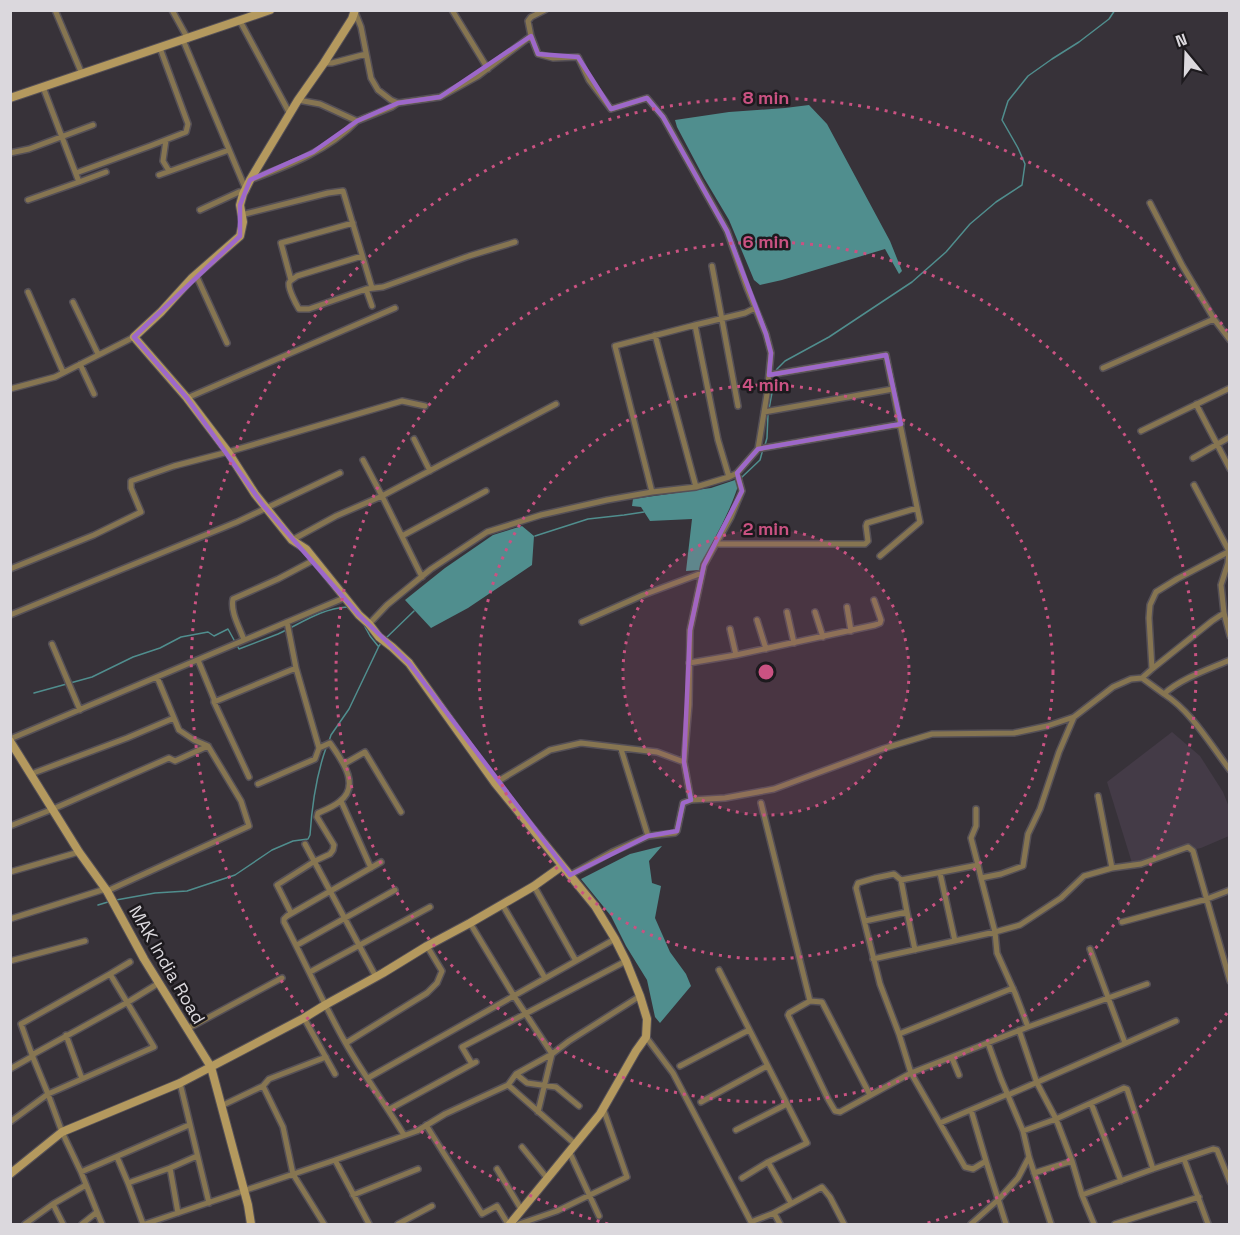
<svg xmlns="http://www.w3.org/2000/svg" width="1240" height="1235" viewBox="0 0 1240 1235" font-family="'Space Grotesk',sans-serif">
	<rect width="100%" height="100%" fill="#373239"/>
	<path fill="#443b47" d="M1172,732L1200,756L1223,792L1229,807V836L1201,848L1132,863L1107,782Z"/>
	<path fill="#508e8e" d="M809,105L827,124L890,241L902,271L899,274L885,249L782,280L760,285L754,280L729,220L704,178L677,127L675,120L729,112L785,108Z
		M735,480L738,486C729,515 712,542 699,570L686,571L692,519L650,521L641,507L632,506L633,499L711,488Z
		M522,526L534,536L532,565L468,608L431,628L405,600L445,568L493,535Z
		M662,846L649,861L652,883L661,886L655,918L670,952L686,974L691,986L660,1023L655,1017L647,980L626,946L611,916L581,879L630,854Z"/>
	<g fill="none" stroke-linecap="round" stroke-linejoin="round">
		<path stroke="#508e8e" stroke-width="1.5" d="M776,371L777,369L785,361L829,337L912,282L946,252L970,224L996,202L1022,185L1025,164L1018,148L1002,120L1008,101L1028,76L1052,59L1079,42L1109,19L1115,10
			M769,409L775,376
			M765,445L767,438L768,414
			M741,478L760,460L763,449
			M535,536L588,519L624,515L644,512
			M364,625L370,636L378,646
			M385,639L414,611
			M34,693L92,677L133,657L160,648L181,637L208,632L214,636L228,629L239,649C252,644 265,639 278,634C302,623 320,609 347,607L351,611
			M329,741L331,735L349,709L379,646L382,642
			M116,900L155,893L187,891L235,875L272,850L293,841L308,839L310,835C312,805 316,776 326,748
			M98,905L108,902"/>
		<defs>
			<path id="street" d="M55,10L82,74
				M172,10L188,39
				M452,10L488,69
				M355,12L361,27L371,78L378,90L391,100L398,103L440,97L478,76L531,36L538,54L553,58L578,57L589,80L611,109L647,98L663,117L727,231L747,288L766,334L771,353L767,394L758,449L737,473L729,477L696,487L652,492L607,500L541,515L487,532L431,569L387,605L369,624
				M240,21L290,114
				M531,36L528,21L531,17L545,10
				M183,40L246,190
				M324,63H332L366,54
				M298,100L320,104L357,121L392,107L398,103
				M166,140L163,161L169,171
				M10,153L29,149L93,125
				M76,173L150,146L186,132L188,124L160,48
				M159,175L229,150
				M250,180C288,166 329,150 357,121
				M79,182L106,172
				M28,200L79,182L43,87
				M1150,203L1182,265L1214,319L1230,340
				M200,210L239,192L245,191
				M241,215L328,193L343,191L372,288
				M362,256L297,276C295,278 290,280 289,283C288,289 296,304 299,309H309L366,289L383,287L469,256L515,242
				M712,266L738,406
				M196,275L227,343
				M291,280L281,243L353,223
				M366,289L372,306
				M28,292L63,372
				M73,302L98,354
				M655,335L696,487
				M80,364L94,394
				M1103,368L1214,319
				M769,375L886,355L920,522L880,556
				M10,389L55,377L134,337
				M187,398L395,308
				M1196,404L1230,469
				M764,412L893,389
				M1141,431L1230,388
				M414,439L430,471
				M758,449L901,424
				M1193,458L1230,437
				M729,477L718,440L695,325L745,313L755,308
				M1194,485L1229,551L1228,563L1221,585L1224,613L1230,636
				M652,492L615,346L695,325
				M402,536L486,491
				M292,540L336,516L382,496L363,460
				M716,544H865L868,541L866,526L867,523L917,508
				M10,569L94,535L141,512L131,488V481L174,466L228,452L402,401L425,406
				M422,577L382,496L556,404
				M847,607L851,631
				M787,612L794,643
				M815,612L823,637
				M10,615L237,522L340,473
				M757,620L766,649
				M582,622L643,595L702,573
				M730,629L736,655
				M244,640C240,628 230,612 233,599L278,579L314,560
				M52,644L80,710
				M198,660L214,699V702
				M689,663L736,655L875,625L880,623L881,620L874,600
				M296,668L319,748
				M1152,669L1212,621L1224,613
				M157,677L179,730L194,740L208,746
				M1142,678L1152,669L1149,618L1150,605L1156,592L1177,579L1230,551
				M1164,694C1192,712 1210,744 1230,770
				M10,739L344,598
				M621,749L648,836
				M684,762L689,705L690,630L704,565L731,517L742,491L737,473
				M344,764L365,752L401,812
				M31,774L127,738L174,718
				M249,777L214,702L296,668L287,622
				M495,783L550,750L581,743L657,752L684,762L691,800L725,798L774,789L882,749L932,734L1014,733L1047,726L1074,717L1113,687L1131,679L1142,678L1164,694C1180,679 1209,669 1230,660
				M258,784L315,759L319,748L330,743C341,759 362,786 339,802C333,807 325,810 318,813L317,817L334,845L333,850L330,854L315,861L277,885L291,913
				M1098,796L1112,868
				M341,801L371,868
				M761,803L810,1001
				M976,809V826L971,838L978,865
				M10,826L53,809L169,758L175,761L208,746L241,801L249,826L107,891L102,890L10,919
				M305,844L376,977
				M381,862L287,916L284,919V922C305,962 323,1003 345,1042C363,1074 385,1104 404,1135
				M10,872L79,852
				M940,873L955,941
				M570,875L612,852L648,836L675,833L677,831L683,803L691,800
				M981,878L978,865L901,880L894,874L875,878L858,883L856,888L880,984L899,1034L911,1073L965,1167L973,1169L986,1161
				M534,886L576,961
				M502,904L545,978
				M907,912L915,950
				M865,921L907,912L901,880
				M1122,922L1207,899L1230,890
				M470,923L514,996L552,1054L538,1112
				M297,945L395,890
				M1090,949L1125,1043
				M873,959L995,932L1020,925L1061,898L1084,876L1112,868L1141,864L1188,847L1193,851L1230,981
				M10,961L85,941
				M719,970L807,1143L768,1162L742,1178
				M310,972L430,907
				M304,1018L335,1074
				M1028,1027L1147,984
				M187,1029L282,978
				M1019,1030L1037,1083L1056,1119L1072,1161L1082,1195L1094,1224
				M899,1034L1013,988
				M66,1035L82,1079L154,1047L110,974L130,962
				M646,1037L673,1073L751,1222L774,1213L822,1187L830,1197L844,1224
				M346,1043L427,993L437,983L442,971L427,946
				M988,1043L1001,1079L1023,1131L1029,1157L1051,1224
				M32,1055L21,1024L110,974
				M952,1058L959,1075
				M472,1064L462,1047L626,961
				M680,1066L749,1030
				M10,1069L33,1056
				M516,1074L527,1083L556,1087L579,1106
				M368,1078L615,939
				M180,1083L209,1203
				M508,1085L575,1144
				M263,1086L283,1127L293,1174L324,1224
				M870,1095L822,1002L810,1001L789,1013L788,1015L828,1099L835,1111L840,1112L911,1073L1028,1027L1015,993L997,953L995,932L981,878L1001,874L1023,866L1028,834L1040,809L1059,752L1074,717
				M1008,1095L1176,1021
				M701,1102L767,1066
				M1091,1103L1121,1181
				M221,1106L263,1086L269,1079L326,1057
				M388,1110L476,1062
				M971,1110L986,1161L1006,1224
				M10,1122L48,1094L82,1079
				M940,1123L1008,1094
				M426,1125L482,1214L497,1206L508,1224
				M736,1130L787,1104
				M1023,1131L1056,1119L1124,1088L1127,1089L1153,1169
				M522,1147L547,1178
				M569,1151L599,1216
				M117,1157L128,1183L143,1224
				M1184,1159L1208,1224
				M335,1160L417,1131L445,1114L508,1085L516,1074L552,1054L569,1041L640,996
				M768,1162L791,1203
				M170,1168L178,1213
				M497,1169L521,1209
				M81,1172L189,1125
				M1034,1173L1072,1161
				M128,1183L170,1168L197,1156
				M353,1195L418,1169
				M1082,1195L1153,1169L1213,1149L1217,1150L1230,1182
				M53,1204L86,1185
				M774,1213L780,1224
				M25,1224L53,1204L63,1224
				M82,1224L97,1212
				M102,1224L81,1172L62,1132L48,1094L32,1055L128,1002L159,983
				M145,1224L335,1160L369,1224
				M398,1224L432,1206
				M519,1224L557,1211L627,1177L603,1108
				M971,1224L999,1199L1018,1178L1029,1157
				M1115,1224L1199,1197"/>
			<path id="secondary" d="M355,10L352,19L324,63L298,100L250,180L243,194L240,205L243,222L240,236L192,278L161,312L134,337L187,398L228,452L255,494L292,540L306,549L359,615L369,624L379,637L392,647L409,663L495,783L595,906L615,939L626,961L640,996L647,1019L646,1037L636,1051L600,1114L510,1224
				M10,98L270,10
				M10,741L79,852L107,891L144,959L211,1067L248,1205L251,1224
				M10,1174L62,1132L180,1083L304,1018L325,1005L383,973L427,946L470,923L534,886L562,866"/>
		</defs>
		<use href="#street" stroke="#555057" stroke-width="8"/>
		<use href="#secondary" stroke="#555057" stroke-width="10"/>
		<use href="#street" stroke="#867551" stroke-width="5"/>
		<use href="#secondary" stroke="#b4995e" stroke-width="8"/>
	</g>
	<path fill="none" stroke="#9d68ca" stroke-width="4.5" stroke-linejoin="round" d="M531,36L538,54L578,57L611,109L647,98L663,117L727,231L766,334L771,353L769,375L886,355L901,424L758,449L737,473L742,491L704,565L690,630L684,762L691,800L683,803L677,831L648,836L570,875L409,663L359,615L263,505L187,398L134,337L240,236V205L250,180L313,152L357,121L398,103L440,97Z"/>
	<circle cx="766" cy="672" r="143" fill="#ca5282" fill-opacity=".12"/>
	<g fill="none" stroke="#ca5282" stroke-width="3" stroke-dasharray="3 6">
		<circle cx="766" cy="672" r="143"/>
		<circle cx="766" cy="672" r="287"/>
		<circle cx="766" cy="672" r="430"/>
		<path d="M1227 1013A574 574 0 0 1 924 1224M608 1224A574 574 0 1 1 1227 331"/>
	</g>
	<g text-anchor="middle" stroke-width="5" stroke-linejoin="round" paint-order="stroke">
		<g font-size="18" fill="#dbd8dd" stroke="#1d1a1e">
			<text transform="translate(167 965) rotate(60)" y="6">MAK India Road</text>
		</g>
	</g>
	<circle cx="766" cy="672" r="9" fill="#ca5282" stroke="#1d1a1e" stroke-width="3"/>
	<g font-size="18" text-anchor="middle" font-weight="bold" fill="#ca5282" stroke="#1d1a1e" stroke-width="5" stroke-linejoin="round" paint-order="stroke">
		<text x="766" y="104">8 min</text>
		<text x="766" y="248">6 min</text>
		<text x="766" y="391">4 min</text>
		<text x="766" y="535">2 min</text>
	</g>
	<rect width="1240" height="1235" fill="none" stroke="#dbd8dd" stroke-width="24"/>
	<g transform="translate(1186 54) rotate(341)" stroke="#1d1a1e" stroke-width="4.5" paint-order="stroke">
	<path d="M0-4.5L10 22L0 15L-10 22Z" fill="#dbd8dd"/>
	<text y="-9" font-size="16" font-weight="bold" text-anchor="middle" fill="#dbd8dd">N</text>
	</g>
</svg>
